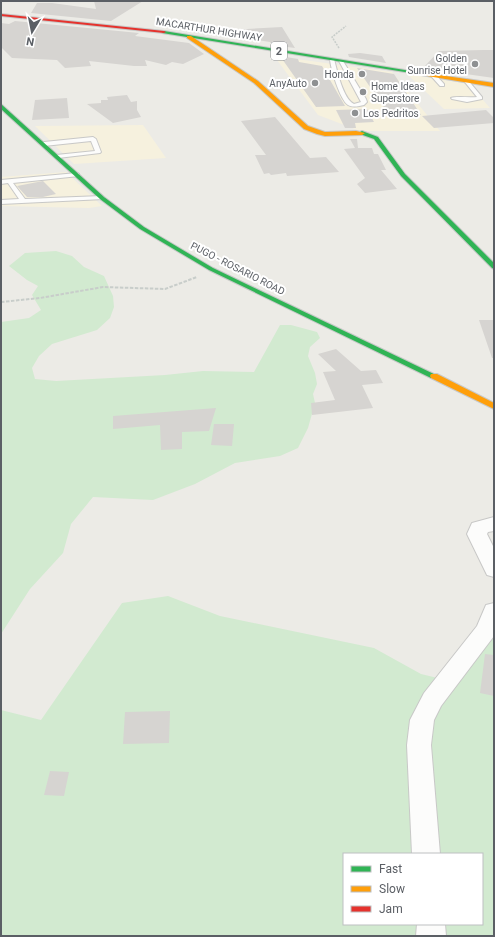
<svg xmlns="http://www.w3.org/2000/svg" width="495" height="937" viewBox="0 0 495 937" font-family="Roboto,sans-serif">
	<rect width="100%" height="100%" fill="#ecebe6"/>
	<path fill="#f6f1de" d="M274,56L392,72L440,131H360L318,115Z
		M407,74L469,84L490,108L444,109Z
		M143,125L166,158L74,164L35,126Z
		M66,172L102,206L89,208L1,206V177Z"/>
	<path fill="#d2ead0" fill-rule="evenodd" d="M56,251L72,256L84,267L104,276L113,296L114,307L110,318L97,330L52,344L39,356L32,368L35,379L56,381L165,375L203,371L254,372L280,325H291L317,332L320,338L310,347L308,356L315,373L317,384L313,394L315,403L308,428L298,448L280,456L235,463L195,484L153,500L93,497L71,524L63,553L30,589L1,634V322L29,318L41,310L32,295L38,286L27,280L9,266L25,253Z
		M168,596L220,616L374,648L421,674L458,683L483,638L494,632V936H1V710L41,720L122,603ZM344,854H482V924H344Z"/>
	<path fill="#d6d4d1" d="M94,1H143L111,21L31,13L37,3H52L96,9Z
		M15,21L139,33L135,36L189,43L204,54L183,64L172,62L166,65L145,60L147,66H134L89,61L91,66L65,68L57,60L12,58L1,47V23L9,24Z
		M282,27L295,48L272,45L270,42L232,36V33L226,37L193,32Z
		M483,50H494V78L423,68L439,51Z
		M360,53L382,56L386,63L349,57L348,54Z
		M280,56L298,59L299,62L322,66L345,106L316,107Z
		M357,68L394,74L421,115L390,116Z
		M127,95L131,102L137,101V110L141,117L113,123L87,104L101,103V100H108L107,97Z
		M67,98L69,118L32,120L35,100Z
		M367,109L374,122L355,123L356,128H345L336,110Z
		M486,110L494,118V123L434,128L422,116Z
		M275,117L310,158L326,157L339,172L287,176L286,173L271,175L269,173L264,174L255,155H266L241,121Z
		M350,139H357L358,148H372L374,154H378L386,170H381L397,189L365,193L357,184L365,178L344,149L355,148Z
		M43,181L56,194L43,197H27L17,186Z
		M479,320H494V358H492Z
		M336,349L361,371L376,370L383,383L362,385L373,408L312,415L311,403L335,400L323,372L336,371L318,354Z
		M216,408L209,431L182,432V449L161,450L160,425L113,429V416Z
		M214,424H234L232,446L211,445Z
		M485,654L494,655V696L480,693Z
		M170,711L169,743L123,744L125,712Z
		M50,771L69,772L64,796L44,795Z"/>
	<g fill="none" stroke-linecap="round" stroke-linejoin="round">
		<defs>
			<path id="lane" d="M330,58L334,59C337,70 343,99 354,104L361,102L339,61L341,60L343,61L366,99L367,102L364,105C359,106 353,108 348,105C340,100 330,67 330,58Z
				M431,74H435L444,84V86H440L431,76Z
				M467,79L482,97V99L467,102L452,99L451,98C456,96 469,98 477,97L464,81Z
				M93,137L96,139L101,152L100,153L58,158L56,157V155L95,151L91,141L44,146L41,144L44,142Z
				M77,173L79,174V176L13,183L25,199L102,196L105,198L104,199L1,204V200L19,199L8,183L1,184V180Z"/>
			<path id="street" d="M494,517V531L488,532L487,534L494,548V577L487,575L467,534L472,523Z
				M494,603V636L441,706L434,720L431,745L440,854H412L407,745L410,720L424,693L477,626L486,605Z
				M417,924H445L446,936H416Z"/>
			<path id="fast" d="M164,31L411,71L413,72L411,73L162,33Z
				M1,104L104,197L144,227L213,268L438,376L437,378H431L209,270L140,229L100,199L1,109Z
				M362,131L378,137L405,174L494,263V269L492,268L401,176L374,139L360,134V132Z"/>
			<path id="slow" d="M187,36H191L258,81L308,126L325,132L356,131L365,133L362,135L325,136L317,134L304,129L254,83L187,38Z
				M411,71L494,83V87L409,73V72Z
				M431,374H437L494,403V409L431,378L430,376Z"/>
			<path id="jam" d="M1,14L164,31L166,32L164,33L1,16Z"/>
		</defs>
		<use href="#lane" stroke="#c8c8c7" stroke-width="2"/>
		<use href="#street" stroke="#c8c8c7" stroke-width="2"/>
		<use href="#fast" stroke="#c8c9c8" stroke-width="2"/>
		<use href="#slow" stroke="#c8c9c8" stroke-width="2"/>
		<use href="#jam" stroke="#c8c9c8" stroke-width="2"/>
		<path stroke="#c8cdca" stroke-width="1.5" stroke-dasharray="2 1" stroke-linecap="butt" d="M339,48L332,37L346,26"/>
		<path stroke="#c8cdca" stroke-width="2" stroke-dasharray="3.5 1.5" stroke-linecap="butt" d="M1,302L40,298L103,287L165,289L197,277"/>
		<use href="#lane" fill="#fcfcfb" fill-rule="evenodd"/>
		<use href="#street" fill="#fcfcfb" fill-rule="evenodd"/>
		<use href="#fast" fill="#30b455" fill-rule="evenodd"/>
		<use href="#slow" fill="#ff9f0a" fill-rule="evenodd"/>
		<use href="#jam" fill="#e5322d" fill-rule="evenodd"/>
	</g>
	<g fill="#8e9092" stroke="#fff" stroke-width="1.5">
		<circle cx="475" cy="64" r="4"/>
		<circle cx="362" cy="74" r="4"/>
		<circle cx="315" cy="83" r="4"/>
		<circle cx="363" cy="92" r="4"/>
		<circle cx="355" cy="113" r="4"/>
	</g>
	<g text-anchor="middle" stroke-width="4" stroke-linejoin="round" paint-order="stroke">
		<g font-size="10" fill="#5b5f65" stroke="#fff">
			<text transform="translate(209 29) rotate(9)" y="4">MACARTHUR HIGHWAY</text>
			<text transform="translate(238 268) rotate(27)" y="4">PUGO - ROSARIO ROAD</text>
		</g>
		<g font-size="10" fill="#5b5f65" stroke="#fff" text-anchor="end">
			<text x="467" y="62">Golden<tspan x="467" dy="12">Sunrise Hotel</tspan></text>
			<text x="354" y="78">Honda</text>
			<text x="307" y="87">AnyAuto</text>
			<text x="371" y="90" text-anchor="start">Home Ideas<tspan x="371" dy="12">Superstore</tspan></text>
			<text x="363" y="117" text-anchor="start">Los Pedritos</text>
		</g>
		<rect fill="#fff" stroke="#8c8f93" stroke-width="1" x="271" y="42" width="16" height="18" rx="3"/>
		<g font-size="11" font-weight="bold" fill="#5b5f65">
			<text x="279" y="55">2</text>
		</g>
	</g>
	<rect width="495" height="937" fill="none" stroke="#5b5f65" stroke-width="4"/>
	<rect x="343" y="853" width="140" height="72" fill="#ffffff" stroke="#bdbfc1"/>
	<rect x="351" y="866" width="20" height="6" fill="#30b455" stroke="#bdbfc1"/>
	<text x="379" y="873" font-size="12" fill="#5b5f65">Fast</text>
	<rect x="351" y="886" width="20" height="6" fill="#ff9f0a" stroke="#bdbfc1"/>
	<text x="379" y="893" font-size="12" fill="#5b5f65">Slow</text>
	<rect x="351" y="906" width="20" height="6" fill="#e5322d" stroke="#bdbfc1"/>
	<text x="379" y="913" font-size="12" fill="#5b5f65">Jam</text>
	<g transform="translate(32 32) rotate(190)" stroke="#ffffff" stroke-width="3" paint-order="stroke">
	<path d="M0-3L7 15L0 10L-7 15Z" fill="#5b5f65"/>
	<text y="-6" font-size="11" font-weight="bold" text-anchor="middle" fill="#5b5f65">N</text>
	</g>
</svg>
